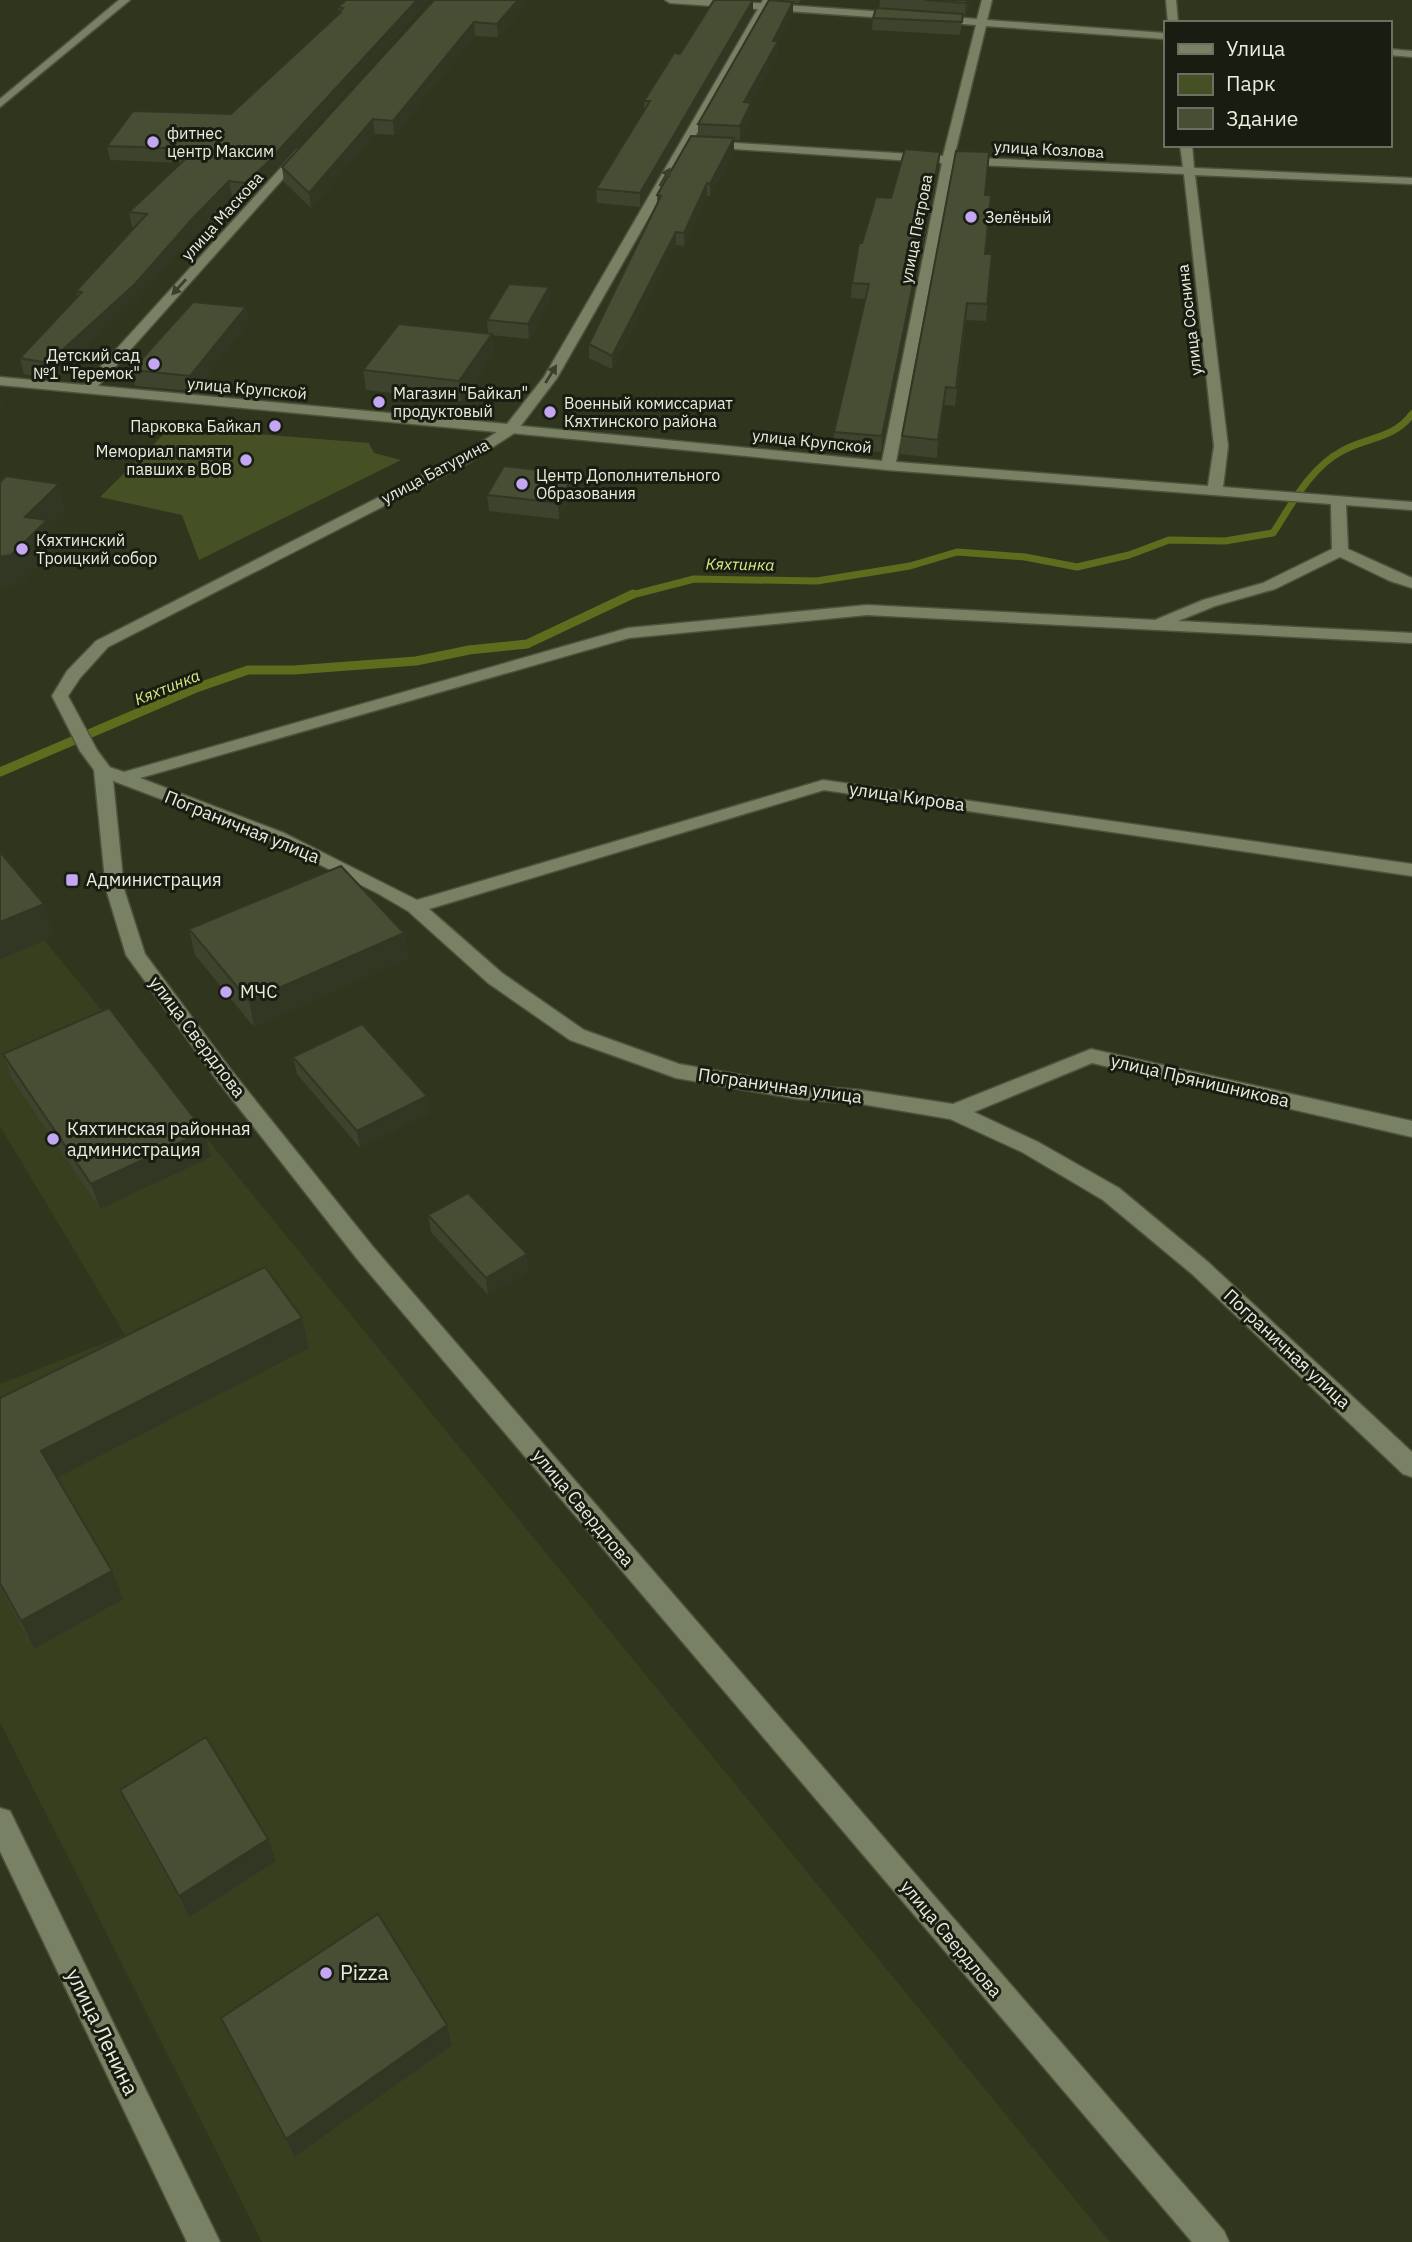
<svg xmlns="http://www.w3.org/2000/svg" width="1412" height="2242" viewBox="0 0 1412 2242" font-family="'IBM Plex Sans',sans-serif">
	<rect width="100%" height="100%" fill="#2f361d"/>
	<path fill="#373f1e" d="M0,886L1110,2242H262L0,1722V1384L125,1335L0,1126Z"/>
	<path fill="#455025" d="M171,427L369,443L374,453L401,460L199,560L182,515L100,497Z"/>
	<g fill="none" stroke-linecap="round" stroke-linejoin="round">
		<path stroke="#5c6d1d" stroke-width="7" d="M628,596L694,579L817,581L910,566L957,552L1025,557L1077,567L1129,555L1169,540L1225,541L1273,533C1292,504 1310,468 1342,451C1367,437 1394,439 1412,414"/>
		<path stroke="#5c6d1d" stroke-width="9" d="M0,772L196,688L248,670H294L416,661L469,650L527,644L633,594"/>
		<defs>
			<path id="minor" d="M119,0H130L0,107V99Z
				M665,0H712L901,13L906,16L901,19L670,3Z
				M982,0H992L987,20L1165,33V39L986,26L954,157L1183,167L1180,145H1192L1194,168L1412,178V184L1195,175L1228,446L1223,487L1412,502V510L1346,505L1348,549L1412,578V588L1390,581L1340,557L1275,589L1215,606L1178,621L1412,633V643L867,615L629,638L140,778L284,833L417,900L823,780L1412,864V876L824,790L429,909L502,973L584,1030L679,1064L798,1085L861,1090L953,1104L1091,1049L1412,1121V1137L1092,1063L974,1112L1038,1142L1119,1188L1208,1262L1412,1452V1477L1403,1474L1192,1274L1103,1200L1022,1152L950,1119L861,1104L798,1099L676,1078L570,1040L488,983L408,911L377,893L272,841L116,782L94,770L103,765L124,772L628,628L867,605L1155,620L1203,600L1263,583L1332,549L1331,504L888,470L511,433L504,429L511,425L882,461L942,163L705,147L699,144L705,141L943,156L976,25L937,22L932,19L937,16L977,19ZM953,164L1184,174L1214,446L1208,486L896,462Z
				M1166,0H1176L1178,23H1168Z
				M1389,49L1412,51V57L1389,55Z"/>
			<path id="tertiary" d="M763,0H773L557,378L516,432L468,463L108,647L80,678L68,696L97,750L112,770L124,889L145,954L231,1070L374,1248L1224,2231L1229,2242H1192L358,1260L217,1080L126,955L106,889L94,770L80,751L52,696L67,671L96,641L458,457L497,432L0,385V377L84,385L297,150L301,149L307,152L305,154L98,386L507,424L544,377Z
				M0,1808L10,1811L220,2242H187L0,1851Z"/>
		</defs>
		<use href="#minor" stroke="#4e533d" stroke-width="3"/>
		<use href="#tertiary" stroke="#4e533d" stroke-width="3"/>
		<use href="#minor" fill="#798165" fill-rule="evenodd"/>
		<use href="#tertiary" fill="#798165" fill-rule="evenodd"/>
	</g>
	<path fill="#3d432d" d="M346,0L268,179L247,198L232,196L195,233L138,299L52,379L24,374L20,358L77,297L76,291L134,228H132L129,212L181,163L110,160L107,146L231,114L338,15V7Z
		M434,0H530L498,37L475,36L394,135L375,134L311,208L284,182L282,167Z
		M714,0H760H753V12L640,207L597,203L596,189L644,111V101L680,54Z
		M774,0H801L799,3H793V14L778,43V54L751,103V116L740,140H734V151L710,196H707L684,246L676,245L612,369L589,358V344L657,203V195L698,136V124Z
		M880,0H970L965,16L963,15L960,35L872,30L873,18L879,8Z
		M939,165L881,452L833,448L834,432L866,299L851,298L852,283L862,243L891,198Z
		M985,195V254H992L986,321L966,320L955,406L944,405L937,458L900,454L902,436Z
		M549,287L550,302L529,339L492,335L493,354L461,401L366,390L363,370L488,334L487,320Z
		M246,307L249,322L193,391L135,386L132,370Z
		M574,474L575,490L559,519L489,511L487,495Z
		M189,929L404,933L408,958L254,1027L195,955Z
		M3,1054L211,1157L100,1209L12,1079Z
		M293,1057L427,1096L429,1113L360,1148L297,1074Z
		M428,1215L528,1271L488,1295L431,1232Z
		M302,1318L309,1348L57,1478L123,1599L34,1649L0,1588V1398Z
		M120,1790L276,1861L189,1917L130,1812Z
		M221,2018L447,2025L452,2045L294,2157L230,2038Z"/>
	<path fill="#323724" d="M417,0H430L268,179L247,198L245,183Z
		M518,0H530L498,37L497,24Z
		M753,0V12L640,207V193Z
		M967,0H970L965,16L966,3Z
		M793,2V14L778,43V54L751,103V116L740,140V126L744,102L773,41Z
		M474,22L475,36L394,135L393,121Z
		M373,119L375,134L311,208L309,193Z
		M734,138V151L710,196V184Z
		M940,152L939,165L881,452L882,436Z
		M229,181L232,196L195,233L138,299L52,379L48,363Z
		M707,183V196L684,246V233Z
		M676,232V245L612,369V356Z
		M549,287L550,302L529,339L528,324Z
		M246,307L249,322L193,391L190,376Z
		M492,334L493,354L461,401L459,381Z
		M946,387L944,405L937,458L938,440Z
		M0,392L3,402L0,405Z
		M574,474L575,490L559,519L558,503Z
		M59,484L66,515L49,531L54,551L20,586L0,589V557L25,517Z
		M44,904L53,937L0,959V922Z
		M404,933L408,958L254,1027L249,1001Z
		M427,1096L429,1113L360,1148L357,1131Z
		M204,1131L211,1157L100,1209L91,1184Z
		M527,1254L528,1271L488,1295L486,1278Z
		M302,1318L309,1348L53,1480L41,1451Z
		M112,1571L123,1599L34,1649L21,1621Z
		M268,1839L276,1861L189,1917L179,1896Z
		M447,2025L452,2045L294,2157L286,2139Z"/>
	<path fill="#474e34" stroke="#323724" stroke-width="2" d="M346,0H417L266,164L245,183L229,181L193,218L135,284L48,363L20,358L82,292L76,291L147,214L129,212L196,149L107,146L133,111L231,114L340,13H338L343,8L338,7Z
		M434,0H518L497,24L474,22L393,121L373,119L309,193L282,167Z
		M714,0H753L640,193L596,189L650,101H644L674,53L680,54Z
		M769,0L793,2L773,41H778L744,102L751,103L740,126L698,124Z
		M925,0H967L966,3Z
		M876,8L963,14L962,22L873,18Z
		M691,136L734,138L710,184L707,183L684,233L676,232L612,356L589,344L661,196L657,195Z
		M905,149L940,152L882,436L834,432L869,284L852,283L859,243H862L876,197L891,198Z
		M956,151L989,152L985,195H991L985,254H992L987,304L967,303L956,388L946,387L938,440L902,436Z
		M509,284L549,287L528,324L487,320Z
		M193,302L246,307L190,376L132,370Z
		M399,324L492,334L459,381L363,370Z
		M504,466L574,474L558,503L487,495Z
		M6,476L59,484L25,517L47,520L11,555L0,557V482Z
		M0,852L44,904L0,922Z
		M341,866L404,933L249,1001L189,929Z
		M109,1008L204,1131L91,1184L3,1054Z
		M362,1024L427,1096L357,1131L293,1057Z
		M468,1193L527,1254L486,1278L428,1215Z
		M265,1267L302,1318L41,1451L112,1571L21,1621L0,1583V1398Z
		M206,1737L268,1839L179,1896L120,1790Z
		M378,1914L447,2025L286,2139L221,2018Z"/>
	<defs><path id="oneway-solid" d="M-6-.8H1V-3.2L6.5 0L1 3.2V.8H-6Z" transform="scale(1.75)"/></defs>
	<g fill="#3b3f2e">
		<use href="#oneway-solid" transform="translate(665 177) rotate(-60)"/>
		<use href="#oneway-solid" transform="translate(179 287) rotate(132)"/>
		<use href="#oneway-solid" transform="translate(551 374) rotate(-58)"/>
	</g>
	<g fill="#c3a7f2" stroke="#191c11" stroke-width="2.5">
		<circle cx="153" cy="142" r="7"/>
		<circle cx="971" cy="217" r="7"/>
		<circle cx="154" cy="364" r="7"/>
		<circle cx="379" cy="402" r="7"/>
		<circle cx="550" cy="412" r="7"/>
		<circle cx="275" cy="426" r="7"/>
		<circle cx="246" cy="460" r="7"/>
		<circle cx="522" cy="484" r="7"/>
		<circle cx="22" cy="549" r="7"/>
		<rect x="65" y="873" width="14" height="14" rx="3.5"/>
		<circle cx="226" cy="992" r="7"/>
		<circle cx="53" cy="1139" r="7"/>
		<circle cx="326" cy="1973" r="7"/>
	</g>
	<g text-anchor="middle" stroke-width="6" stroke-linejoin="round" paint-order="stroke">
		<g font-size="16" fill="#e8edde" stroke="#191c11" text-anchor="start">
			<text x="167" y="139">фитнес<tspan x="167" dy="18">центр Максим</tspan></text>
			<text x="985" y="223">Зелёный</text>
			<text x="140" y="361" text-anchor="end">Детский сад<tspan x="140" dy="18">№1 "Теремок"</tspan></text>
			<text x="393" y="399">Магазин "Байкал"<tspan x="393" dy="18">продуктовый</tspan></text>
			<text x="564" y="409">Военный комиссариат<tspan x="564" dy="18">Кяхтинского района</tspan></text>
			<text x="261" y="432" text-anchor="end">Парковка Байкал</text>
			<text x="232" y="457" text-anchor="end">Мемориал памяти<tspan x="232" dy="18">павших в ВОВ</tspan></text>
			<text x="536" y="481">Центр Дополнительного<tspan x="536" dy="18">Образования</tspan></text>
			<text x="36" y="546">Кяхтинский<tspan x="36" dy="18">Троицкий собор</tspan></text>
		</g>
		<g font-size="16" fill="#e8edde" stroke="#191c11">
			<text transform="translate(1049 149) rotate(3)" y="6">улица Козлова</text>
			<text transform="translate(222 216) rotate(-48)" y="6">улица Маскова</text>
			<text transform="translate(916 229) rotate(-79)" y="6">улица Петрова</text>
			<text transform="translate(1189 320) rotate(-97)" y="6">улица Соснина</text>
			<text transform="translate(247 388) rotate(5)" y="6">улица Крупской</text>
			<text transform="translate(812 441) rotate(6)" y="6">улица Крупской</text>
			<text transform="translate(435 471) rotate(-28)" y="6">улица Батурина</text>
		</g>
		<g font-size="16" font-style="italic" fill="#d5f086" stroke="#191c11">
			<text transform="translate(740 564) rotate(1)" y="6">Кяхтинка</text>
			<text transform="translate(167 687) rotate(-22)" y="6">Кяхтинка</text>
		</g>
		<g font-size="18" fill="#e8edde" stroke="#191c11">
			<text transform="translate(907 797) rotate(8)" y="6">улица Кирова</text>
			<text transform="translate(242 827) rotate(22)" y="6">Пограничная улица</text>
			<text transform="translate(197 1037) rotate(53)" y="6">улица Свердлова</text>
			<text transform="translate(1200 1081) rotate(13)" y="6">улица Прянишникова</text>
			<text transform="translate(780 1086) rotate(8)" y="6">Пограничная улица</text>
			<text transform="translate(1287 1349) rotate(43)" y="6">Пограничная улица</text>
			<text transform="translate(583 1508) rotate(50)" y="6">улица Свердлова</text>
			<text transform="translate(951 1939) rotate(50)" y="6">улица Свердлова</text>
		</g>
		<g font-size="18" fill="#e8edde" stroke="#191c11" text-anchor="start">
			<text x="86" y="886">Администрация</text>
			<text x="240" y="998">МЧС</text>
			<text x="67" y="1135">Кяхтинская районная<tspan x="67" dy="21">администрация</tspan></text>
		</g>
		<g font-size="21" fill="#e8edde" stroke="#191c11" text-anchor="start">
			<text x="340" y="1980">Pizza</text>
		</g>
		<g font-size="21" fill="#e8edde" stroke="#191c11">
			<text transform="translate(102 2032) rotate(64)" y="7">улица Ленина</text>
		</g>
	</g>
	<rect x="1164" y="21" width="228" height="126" fill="#191c11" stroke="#6c7063" stroke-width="2"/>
	<rect x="1178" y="44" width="35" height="10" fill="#798165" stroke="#6c7063" stroke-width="2"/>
	<text x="1226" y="56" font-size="21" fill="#e8edde">Улица</text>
	<rect x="1178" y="74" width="35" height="21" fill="#455025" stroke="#6c7063" stroke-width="2"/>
	<text x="1226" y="91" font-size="21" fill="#e8edde">Парк</text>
	<rect x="1178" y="108" width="35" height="21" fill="#474e34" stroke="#6c7063" stroke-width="2"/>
	<text x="1226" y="126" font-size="21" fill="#e8edde">Здание</text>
</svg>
